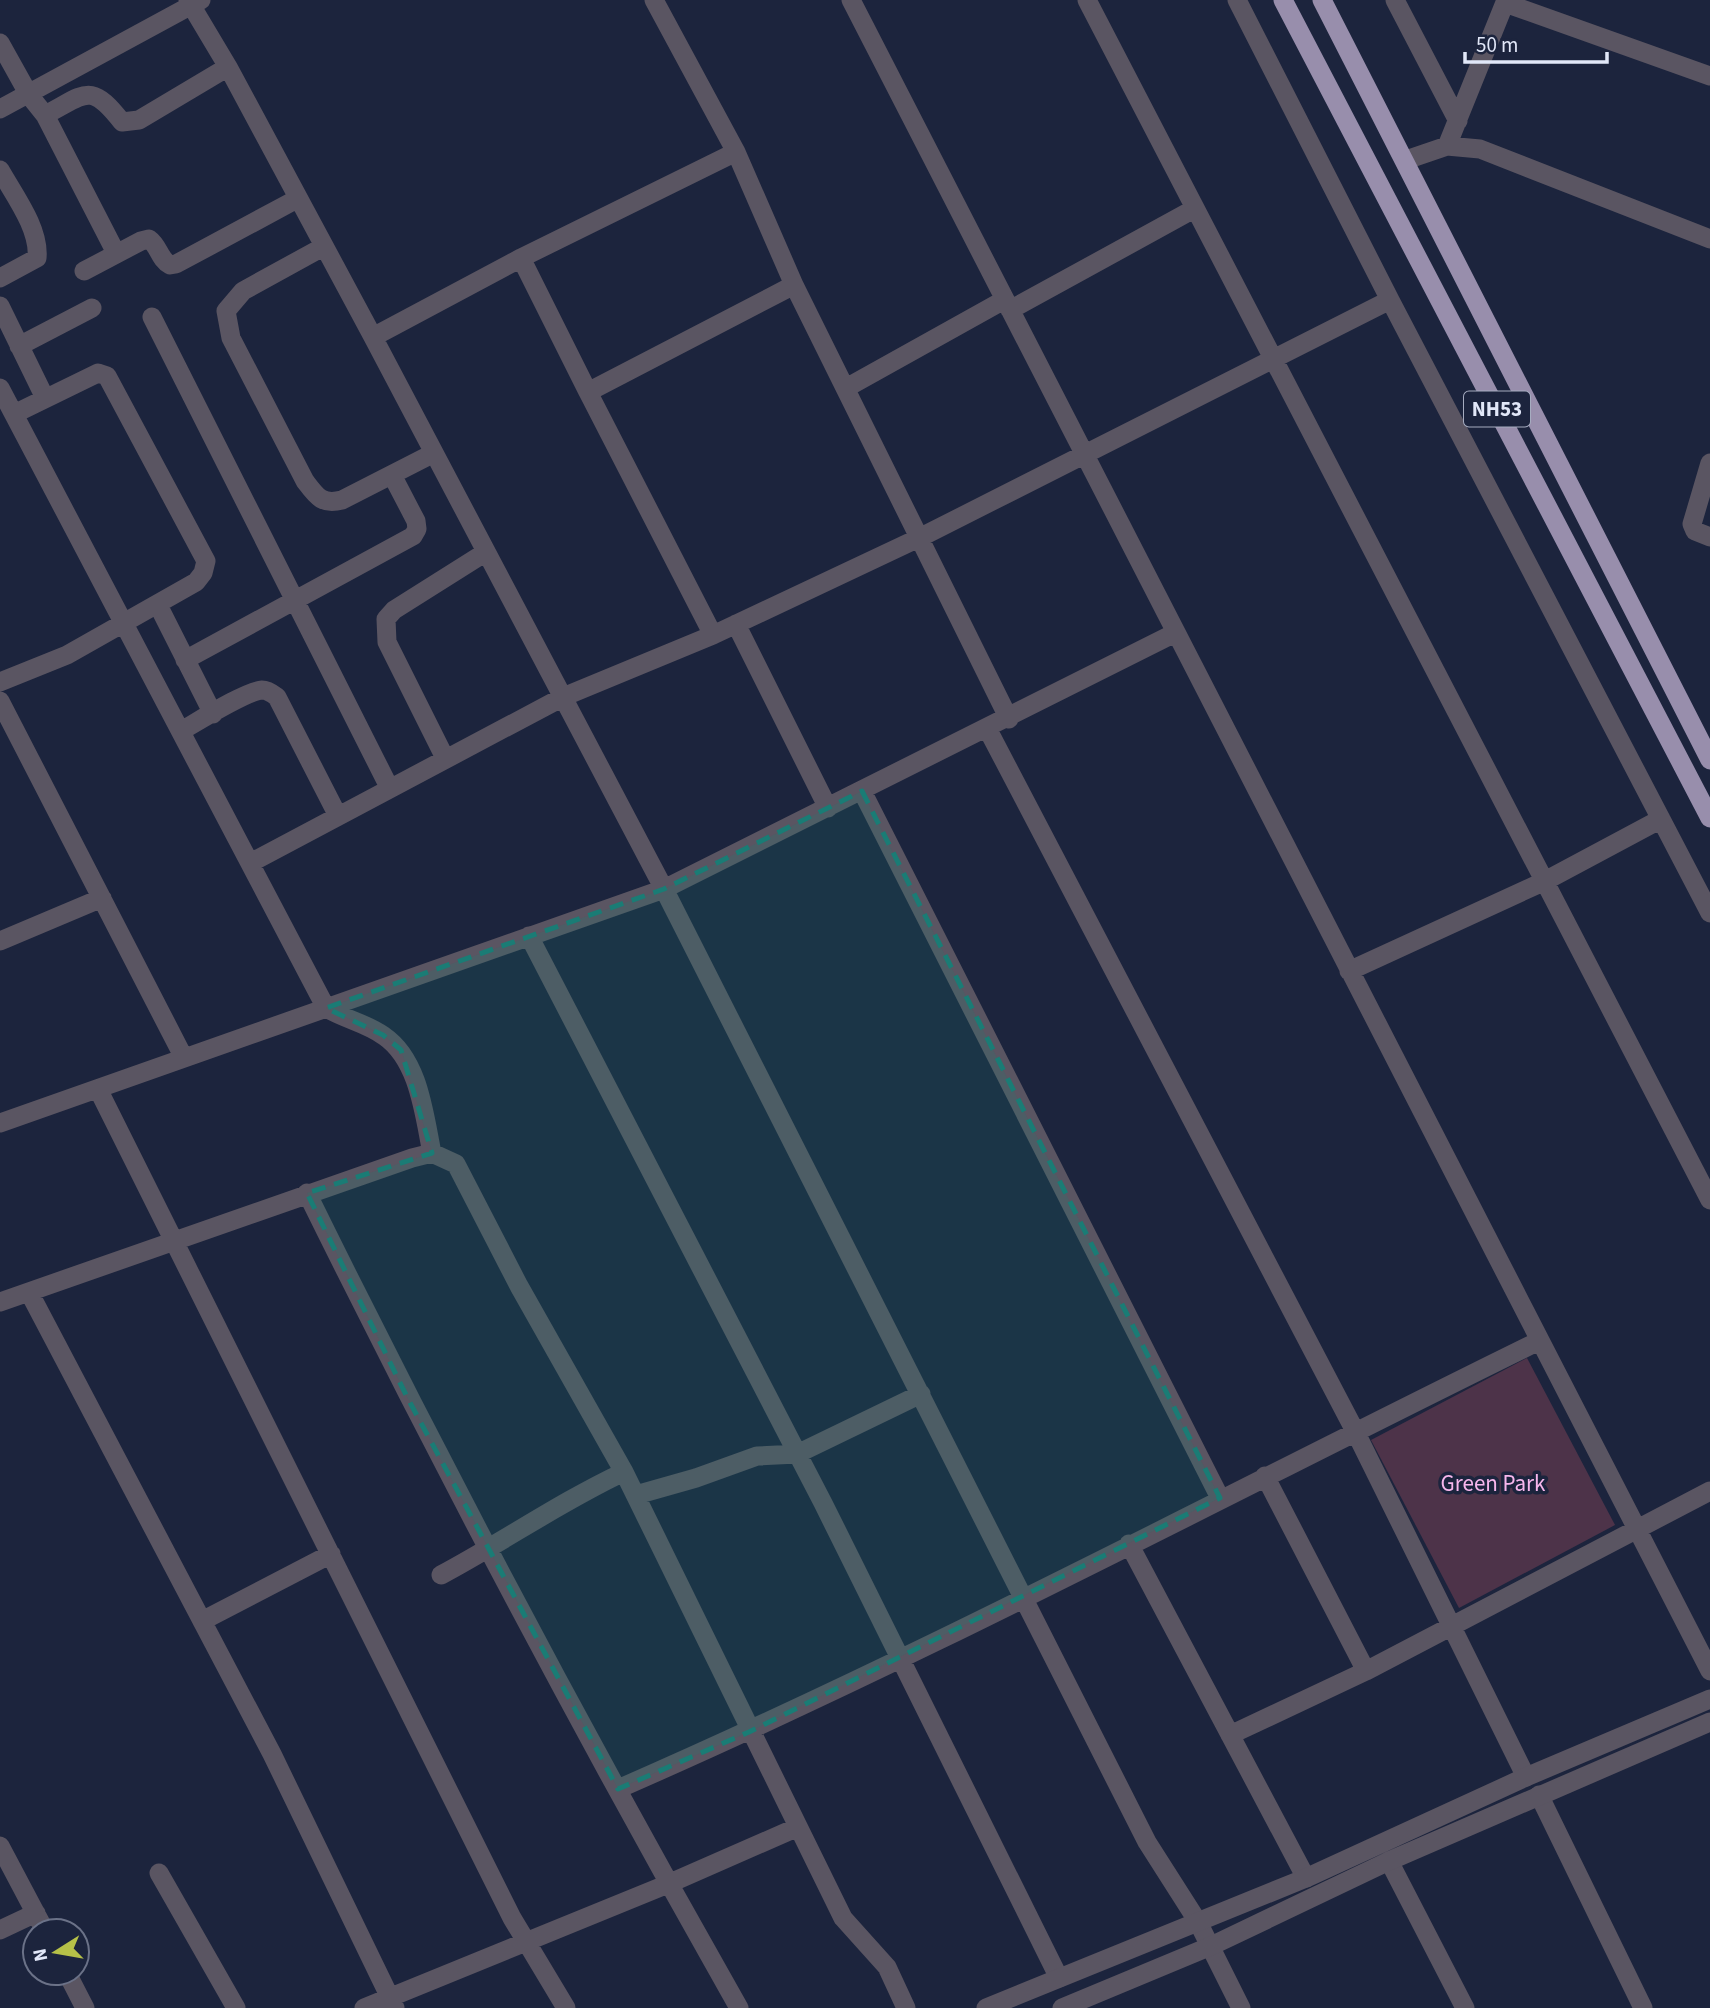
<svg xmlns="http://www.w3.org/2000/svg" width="1710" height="2008" viewBox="0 0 1710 2008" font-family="'Source Sans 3',sans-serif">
	<rect width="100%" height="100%" fill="#1c243d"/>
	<path fill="#4d3349" d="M1527,1358L1615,1525L1459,1608L1371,1440Z"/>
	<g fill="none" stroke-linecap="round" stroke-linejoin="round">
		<path stroke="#5a5562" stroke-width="19" d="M188,0L228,67L373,337L664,889L1147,1842L1198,1922L1241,2008
			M654,0L736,152L794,285L1009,719
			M851,0L1710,1671
			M1087,0L1710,1200
			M1237,0L1390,300L1710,913
			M1395,0L1458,121
			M1505,3L1710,76
			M0,43L29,95L45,115L116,253
			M0,109L201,0
			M45,115C86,94 90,81 122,122L139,120L228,67
			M1447,146L1506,0
			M1406,160L1447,146L1480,149L1710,239
			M0,170C14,195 40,229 37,258L0,278
			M323,247L243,291L226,311L231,338L305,481C317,497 322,505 342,500L434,453
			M521,258L588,392L794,285
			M84,271L141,241L149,239C159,246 159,259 170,265L176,264L297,199
			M0,306L45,398
			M1010,310L1194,209
			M152,317L389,787
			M373,337L521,258L736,152
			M19,346L92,308
			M0,388L326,1008C344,1019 366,1023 384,1036C419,1060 424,1114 432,1153
			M846,388L1004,300
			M588,392L713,635
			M1710,463L1692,524L1695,531L1710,537
			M158,605L213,714
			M736,624L828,808
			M185,660L413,536L417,529L416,521L392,475
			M0,682L67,655L196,582L203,573L206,561L107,376L98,373L14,414
			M0,701L184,1058
			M988,730L1355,1431L1526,1777
			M181,731C197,722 246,691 262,690C268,690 273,694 277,697L338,816
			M445,758L387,642L386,619L394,610L486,552
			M862,791L1220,1498
			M250,863L563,697L713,635L921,537L1390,300
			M529,936L823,1503L1059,1978
			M0,941L102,898
			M1349,971L1545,881L1661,819
			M98,1089L512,1918L566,2008
			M0,1123L664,889L1175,633
			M307,1193C443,1469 587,1740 739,2008
			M29,1292L272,1754L395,2008
			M0,1302L412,1158L432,1153L456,1164L519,1286L624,1472L843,1918L887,1967L906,2008
			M1265,1476L1366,1671
			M636,1495L696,1478L757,1456L797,1454L921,1394
			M1129,1544L1306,1878
			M441,1575C503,1542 560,1502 624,1472
			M202,1621L331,1554
			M1230,1735L1366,1671L1710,1491
			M618,1789C930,1653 1233,1491 1539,1341
			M1539,1795L1643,2008
			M0,1846L45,1931
			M1389,1861L1465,2008
			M159,1873L236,2008
			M0,1930L36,1913
			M67,1973L85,2008
			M364,2008L668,1884L798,1827"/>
		<path stroke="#5a5562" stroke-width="19" d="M986,2008L1306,1878L1526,1777L1710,1699
			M1062,2008L1211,1946L1389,1861L1710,1722"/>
		<path stroke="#988eac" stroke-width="19" d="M1283,0L1710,818
			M1322,0L1710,760"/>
	</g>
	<path fill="#1a7c75" fill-opacity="0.2" stroke="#1a7c75" stroke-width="5" stroke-dasharray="14 9" stroke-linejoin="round" d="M862,791L1220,1498L749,1732L618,1789L407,1397L307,1193L432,1153L401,1050L383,1035L326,1008L664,889Z"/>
	<g text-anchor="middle" stroke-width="7" stroke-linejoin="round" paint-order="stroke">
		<rect fill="#1c243d" stroke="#a6acc0" stroke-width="2" x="1464" y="391.5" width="66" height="35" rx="5"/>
		<g font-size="21" font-weight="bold" fill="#e1e7f8">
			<text x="1497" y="416">NH53</text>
		</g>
		<g font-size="23" fill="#f6b6ec" stroke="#1c243d">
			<text x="1493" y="1491">Green Park</text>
		</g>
	</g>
	<g transform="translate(56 1952) rotate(259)"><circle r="33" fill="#1c243d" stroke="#6b7288" stroke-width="2"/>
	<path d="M0-5L12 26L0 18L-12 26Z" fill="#b6c148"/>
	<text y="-10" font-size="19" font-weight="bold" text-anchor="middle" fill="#e1e7f8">N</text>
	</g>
	<path d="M1465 52v10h142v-10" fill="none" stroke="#e1e7f8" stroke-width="3.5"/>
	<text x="1476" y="52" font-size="21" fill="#e1e7f8" stroke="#1c243d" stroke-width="5" paint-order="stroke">50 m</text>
</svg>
